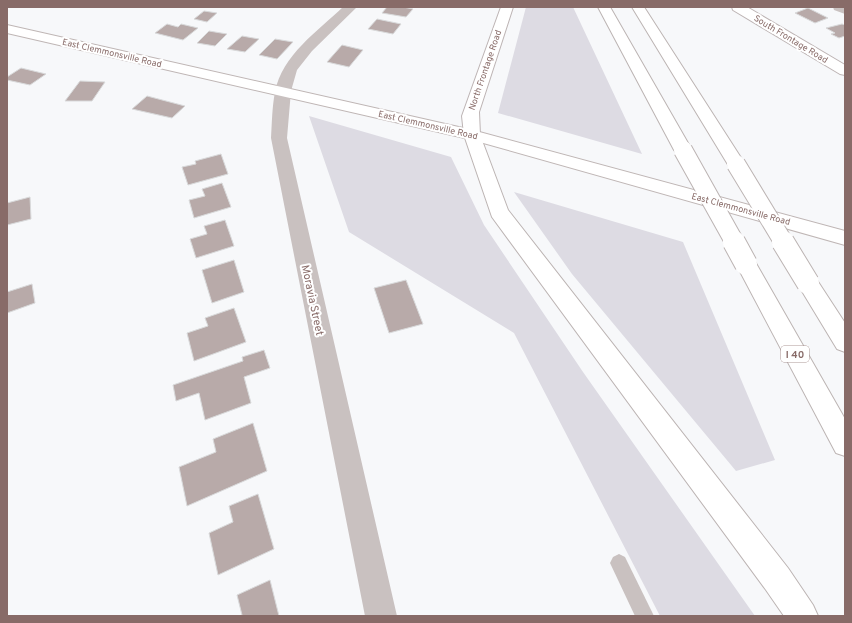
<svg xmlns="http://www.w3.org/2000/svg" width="852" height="623" viewBox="0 0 852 623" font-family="Overpass,sans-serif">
	<rect width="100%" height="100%" fill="#f7f8fa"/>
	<path fill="#dddbe3" d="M526,7H573L642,154L498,113Z
		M309,116L451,157L484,225L583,372L755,616H660L514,333L349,232Z
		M514,192L683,242L775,460L736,471L572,274Z"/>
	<path fill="#b8aaa9" stroke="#d9dadb" d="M387,7H403L413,9L406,17L382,13Z
		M808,8L828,18L815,23L795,13Z
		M204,11L217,13L207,22L194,19Z
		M377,19L401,24L393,34L368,29Z
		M167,24L178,27L181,24L198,28L183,40L155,33Z
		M842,24L845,25V36L839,38L831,34L835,33L826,28Z
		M209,31L227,34L215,46L197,43Z
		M242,36L259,39L245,52L227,49Z
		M275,39L293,42L277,59L259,55Z
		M342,45L363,50L349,67L327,62Z
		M21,68L46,74L30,85L7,80V77Z
		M80,81L105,82L92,101H65Z
		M147,96L185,106L172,118L132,109Z
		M221,154L228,174L188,185L182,167L196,164L195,161Z
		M222,183L231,207L194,218L189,200L205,196L202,189Z
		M30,197L31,219L7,225V203Z
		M225,220L234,246L196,258L190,239L207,234L204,226Z
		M234,260L244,292L212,303L202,270Z
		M406,280L423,324L389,333L374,288Z
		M32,284L35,303L7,313V292Z
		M234,308L246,342L194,361L187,333L208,326L205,318Z
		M264,350L270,368L244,377L251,403L205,420L199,393L176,401L173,385L243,361L242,357Z
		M253,423L267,471L187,506L179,467L216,452L213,439Z
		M258,494L274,549L218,575L209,533L233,522L229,506Z
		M270,580L279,616H240L242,615L237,595Z"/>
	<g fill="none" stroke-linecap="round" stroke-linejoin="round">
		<defs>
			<path id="secondary" d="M7,25L472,130L845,231V245L469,139L7,33Z"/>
			<path id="primary" d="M501,7H513L479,112L480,135L478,139L472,140L466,139L464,135L462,116Z
				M732,7H747L845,65V75L840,74L733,10Z"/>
			<path id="highway" d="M598,7H610L692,150L689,154L683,155L677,154L674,150Z
				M632,7H644L745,164L742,168L736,170L730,168Z
				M472,130L478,131L480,135L508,210L788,568L813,605L818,616H784L766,590L492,217L464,135L466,131Z
				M746,256L753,258L845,419V456L836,453L736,264L739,258Z
				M808,275L815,277L845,323V352L837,349L797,283L801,277Z"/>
		</defs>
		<use href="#secondary" stroke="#bfb6b5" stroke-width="2"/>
		<use href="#primary" stroke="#bdb4b4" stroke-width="2"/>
		<use href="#highway" stroke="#bcb4b3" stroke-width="2"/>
		<path fill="#c9c1c0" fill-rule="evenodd" d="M619,554L625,557L654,616H635L610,563L613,557Z"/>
		<path fill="#c9c1c0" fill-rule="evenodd" d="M343,7H357L312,51L297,70L291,91L287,138L397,616H365L271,138C272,123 272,107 275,92C282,55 318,31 343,7Z
			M833,7H845V14L834,10Z"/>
		<use href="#secondary" fill="#fff" fill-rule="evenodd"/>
		<use href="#primary" fill="#fff" fill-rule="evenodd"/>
		<use href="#highway" fill="#fff" fill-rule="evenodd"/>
		<defs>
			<path id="highway-bridge-far1" d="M683,150L735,243
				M736,164L784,243"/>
			<path id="highway-bridge" d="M734,242L746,264
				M783,242L808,283"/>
		</defs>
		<use href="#highway-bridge-far1" stroke="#bcb4b3" stroke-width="20" stroke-linecap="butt"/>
		<use href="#highway-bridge" stroke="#bcb4b3" stroke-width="24" stroke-linecap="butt"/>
		<use href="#highway-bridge-far1" stroke="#fff" stroke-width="18"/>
		<use href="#highway-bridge" stroke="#fff" stroke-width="22"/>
	</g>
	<g text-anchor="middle" stroke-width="4" stroke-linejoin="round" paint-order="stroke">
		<g font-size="9" fill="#886b68" stroke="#fff">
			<text transform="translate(791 39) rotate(31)" y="3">South Frontage Road</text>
			<text transform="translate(112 53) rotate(13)" y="3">East Clemmonsville Road</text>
			<text transform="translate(485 70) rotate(-71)" y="3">North Frontage Road</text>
			<text transform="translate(428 125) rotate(13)" y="3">East Clemmonsville Road</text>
			<text transform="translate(741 209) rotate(15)" y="3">East Clemmonsville Road</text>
		</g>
		<rect fill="#fff" stroke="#ac9795" stroke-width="1" x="781" y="346" width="28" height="16" rx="3"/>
		<g font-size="10" font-weight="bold" fill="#886b68">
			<text x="795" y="358">I 40</text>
		</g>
		<g font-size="11" fill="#886b68" stroke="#fff">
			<text transform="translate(313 300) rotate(78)" y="4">Moravia Street</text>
		</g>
	</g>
	<rect width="852" height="623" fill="none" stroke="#886b68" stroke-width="16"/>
</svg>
